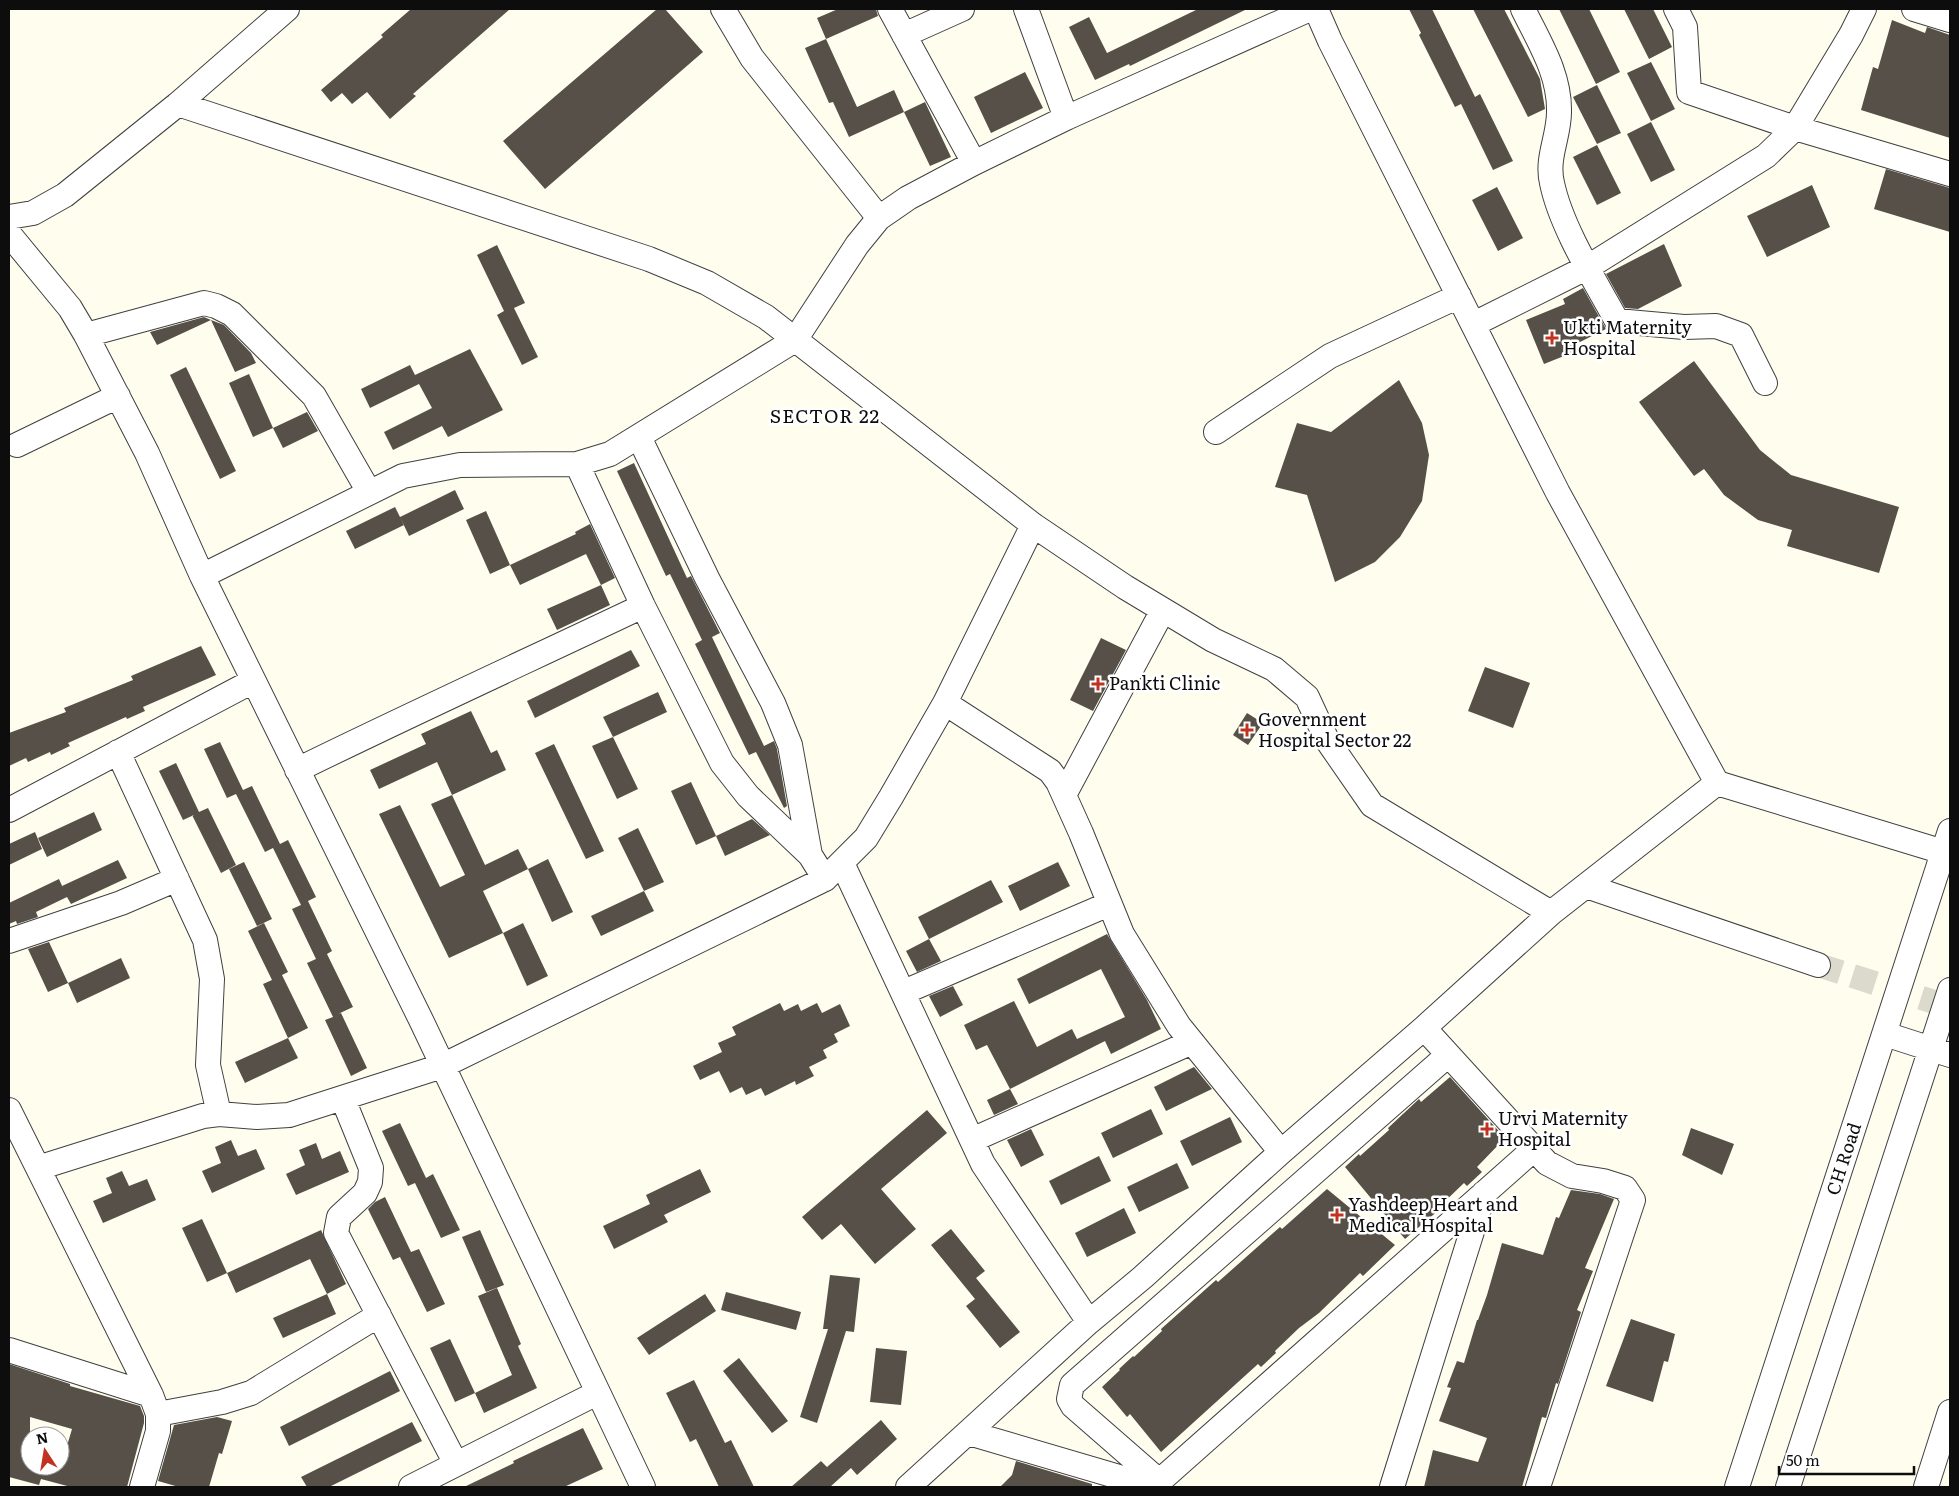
<svg xmlns="http://www.w3.org/2000/svg" width="1959" height="1496" viewBox="0 0 1959 1496" font-family="Literata,serif">
	<rect width="100%" height="100%" fill="#fffeee"/>
	<path fill="#565049" fill-rule="evenodd" d="M411,9H510L413,94L416,96L390,119L367,92L352,104L342,93L331,102L321,90L383,37L381,35Z
		M657,9H665L703,52L545,189L503,141Z
		M838,9H876L878,16L826,39L817,18Z
		M1198,9H1247L1130,66L1129,64L1095,80L1069,27L1089,17L1107,53Z
		M1409,9H1432L1475,97L1480,94L1513,161L1493,170L1461,104L1455,107L1419,35L1421,33Z
		M1473,9H1504L1540,79L1545,109L1528,117Z
		M1559,9H1589L1620,72L1596,84Z
		M1624,9H1653L1672,47L1649,59Z
		M1892,20L1925,33L1927,27L1950,35V138L1861,110L1873,67L1878,69Z
		M826,39L857,107L894,90L904,112L849,137L833,102L829,103L805,48Z
		M1651,62L1675,109L1651,121L1627,73Z
		M1025,72L1043,108L991,133L974,97Z
		M1597,85L1621,133L1597,144L1573,97Z
		M925,102L951,157L930,166L904,112Z
		M1651,122L1675,170L1651,182L1627,134Z
		M1597,145L1621,193L1597,205L1573,157Z
		M1886,169L1950,188V232L1874,209Z
		M1812,185L1830,227L1767,257L1747,216Z
		M1497,187L1523,238L1498,251L1472,200Z
		M1664,244L1682,286L1638,309L1625,308L1606,274Z
		M497,245L525,303L514,308L538,357L522,365L497,315L504,311L477,255Z
		M1583,288L1606,329L1572,346L1574,352L1544,364L1526,320L1565,304L1563,299Z
		M204,317L211,320L157,345L150,332Z
		M211,320L224,325L251,353L256,363L235,372Z
		M470,349L503,410L448,437L442,426L393,450L384,432L432,408L419,384L370,408L361,389L410,365L415,375Z
		M1694,361L1760,450L1791,475L1899,507L1879,573L1787,546L1792,530L1758,520L1724,495L1704,469L1694,476L1639,402Z
		M186,367L236,471L220,479L170,375Z
		M249,374L273,428L253,437L229,383Z
		M1399,380L1422,423L1429,455L1422,501L1400,537L1375,562L1335,582L1307,495L1275,487L1297,423L1331,432Z
		M307,412L318,431L283,448L273,428Z
		M634,463L687,578L691,576L720,633L712,637L764,746L774,741L777,749L787,806L784,808L756,752L749,755L695,644L702,640L670,574L666,576L617,471Z
		M455,490L464,509L409,536L400,517Z
		M395,507L404,525L355,549L346,531Z
		M486,511L510,565L490,574L466,520Z
		M590,524L615,578L601,585L586,554L520,585L510,565L576,534L575,532Z
		M601,585L610,605L557,630L547,609Z
		M1101,638L1126,650L1093,711L1070,700Z
		M201,646L216,675L143,707L145,711L127,719L126,717L68,743L70,746L51,755L50,752L28,762L26,758L9,766V733L66,712L64,708L133,680L131,676Z
		M631,650L640,666L535,718L527,701Z
		M1485,667L1530,683L1513,728L1468,711Z
		M658,692L667,712L613,737L603,717Z
		M471,711L491,753L497,750L506,770L452,795L437,762L379,789L370,770L426,744L421,734Z
		M1247,713L1263,723L1248,745L1233,735Z
		M613,737L638,789L617,799L592,746Z
		M220,742L243,790L252,786L280,844L288,840L316,897L308,901L332,951L327,954L353,1007L338,1014L341,1013L367,1068L351,1076L325,1020L333,1017L307,963L316,959L292,909L301,905L273,848L265,852L236,794L227,798L204,749Z
		M554,744L604,851L586,859L535,753Z
		M176,763L199,812L208,808L236,865L221,873L192,815H194L183,820L159,771Z
		M691,782L716,836L696,845L671,791Z
		M452,795L485,865L518,849L528,869L483,891L503,933L449,958L379,814L400,805L440,887L465,875L431,804Z
		M94,812L102,830L47,857L38,838Z
		M752,819L770,835L725,856L716,836Z
		M638,828L664,882L644,891L618,838Z
		M35,832L42,849L9,865V844Z
		M548,859L573,912L552,922L528,869Z
		M118,860L127,878L71,904L67,897L36,912L38,917L17,924L16,921L9,924V903L59,879L63,888L62,886Z
		M244,862L272,919L257,926L229,869Z
		M1058,862L1070,886L1020,911L1008,886Z
		M991,880L1003,902L929,939L918,917Z
		M644,891L654,911L601,936L591,916Z
		M264,923L288,972L282,975L308,1028L288,1038L263,984L272,980L248,931Z
		M523,923L548,976L527,986L503,933Z
		M1107,934L1147,1000L1161,1029L1111,1054L1105,1041L1010,1089L987,1045L976,1050L964,1025L1014,1001L1037,1047L1072,1029L1077,1039L1125,1017L1101,969L1029,1004L1017,979Z
		M929,939L941,961L917,972L906,951Z
		M49,942L68,983L48,992L28,949Z
		M121,958L130,978L77,1003L68,983Z
		M953,986L963,1005L940,1017L929,996Z
		M780,1003L784,1011L798,1004L801,1011L817,1003L822,1013L840,1004L850,1026L834,1034L838,1042L823,1050L827,1058L809,1067L814,1076L796,1085L795,1081L765,1096L761,1088L746,1095L742,1087L730,1093L719,1071L700,1080L693,1066L722,1052L718,1043L736,1035L732,1027Z
		M288,1038L298,1058L245,1083L235,1062Z
		M1194,1067L1212,1089L1166,1111L1154,1087Z
		M1450,1077L1505,1138L1477,1167L1482,1172L1467,1186L1464,1183L1439,1207L1440,1209L1405,1239L1345,1167L1359,1154L1360,1156L1389,1130L1388,1128L1419,1099L1421,1102Z
		M1010,1089L1018,1104L994,1115L987,1100Z
		M1151,1109L1163,1134L1113,1158L1101,1133Z
		M927,1110L947,1133L881,1189L916,1229L875,1264L841,1224L822,1240L802,1217Z
		M1230,1117L1242,1142L1192,1166L1180,1141Z
		M400,1123L426,1178L433,1174L460,1230L441,1238L415,1183L408,1186L382,1131Z
		M1691,1128L1734,1144L1722,1175L1682,1155Z
		M1031,1129L1044,1155L1021,1167L1007,1140Z
		M231,1140L238,1156L256,1149L265,1169L212,1193L202,1171L221,1163L215,1147Z
		M316,1143L322,1159L340,1151L349,1172L296,1195L286,1174L305,1165L299,1150Z
		M1099,1156L1111,1181L1061,1205L1049,1181Z
		M1177,1163L1189,1188L1139,1212L1127,1187Z
		M700,1169L711,1192L664,1215L668,1222L614,1249L603,1226L650,1204L646,1195Z
		M122,1171L129,1186L147,1179L156,1200L103,1223L93,1201L112,1193L106,1178Z
		M1327,1189L1395,1245L1363,1276L1360,1273L1319,1313L1299,1328L1275,1351L1276,1353L1261,1367L1258,1364L1161,1452L1130,1414L1127,1417L1102,1387L1120,1370L1119,1369L1133,1356L1134,1357L1162,1331L1161,1329L1216,1280L1218,1282L1280,1227L1282,1229Z
		M1571,1190L1600,1194L1614,1199L1585,1268L1593,1271L1577,1310L1581,1312L1558,1384L1556,1383L1546,1418L1542,1417L1522,1487H1424L1433,1450L1478,1462L1487,1438L1439,1421L1451,1388L1447,1387L1457,1361L1464,1363L1477,1320H1478L1487,1295L1502,1243L1543,1255L1556,1217L1559,1218Z
		M385,1197L411,1252L419,1249L445,1304L427,1312L400,1257L393,1260L368,1209L375,1202Z
		M1124,1208L1136,1233L1087,1257L1075,1233Z
		M202,1219L227,1273L207,1282L182,1228Z
		M951,1229L985,1271L976,1278L1020,1332L1000,1348L966,1306L975,1299L931,1245Z
		M321,1230L346,1284L327,1294L310,1259L236,1293L227,1273Z
		M480,1230L504,1285L486,1292L462,1237Z
		M830,1275L860,1278L854,1332L846,1331L817,1423L800,1417L828,1329H823Z
		M497,1288L521,1344L518,1346L537,1388L484,1413L475,1393L512,1375L478,1296Z
		M726,1292L801,1312L796,1330L721,1310Z
		M327,1294L336,1314L283,1338L273,1318Z
		M705,1294L716,1311L649,1355L637,1338Z
		M1631,1319L1675,1334L1668,1362L1664,1361L1653,1402L1606,1386Z
		M450,1339L475,1393L455,1402L430,1348Z
		M876,1348L907,1351L901,1405L870,1402Z
		M739,1358L788,1421L772,1433L723,1371Z
		M9,1364L70,1384V1386L140,1406L144,1416V1423L127,1487H71L41,1479L39,1485L9,1477ZM30,1417L72,1429L61,1466H30Z
		M390,1371L400,1391L289,1446L280,1427Z
		M694,1380L725,1443L731,1440L754,1487H719L696,1439L690,1442L666,1393Z
		M217,1417L232,1421L222,1454L219,1453L209,1487H179L158,1481L174,1425Z
		M881,1420L897,1439L857,1475L851,1468L830,1487H791L821,1461L827,1467Z
		M412,1422L422,1441L329,1487H307L301,1477Z
		M583,1428L603,1469L564,1487H464L514,1463L513,1461Z
		M1016,1461L1092,1484V1487H1000L1012,1475Z"/>
	<g fill="none" stroke-linecap="round" stroke-linejoin="round">
		<path stroke="#dbdacc" stroke-width="24" stroke-dasharray="24 12" stroke-linecap="butt" d="M1818,965L1950,1007"/>
		<defs>
			<path id="minor" d="M723,9L752,58L879,218
				M890,9L974,163
				M1026,9L1066,118
				M1316,9L1330,41L1558,493L1717,783L1950,854
				M1523,9C1539,42 1560,74 1559,112C1559,137 1546,158 1552,183C1561,227 1595,281 1617,321L1684,327L1716,326L1741,335L1765,383
				M1676,9L1685,27L1689,92L1795,128L1950,174
				M1914,9L1950,20
				M904,35L962,9
				M178,104L649,259L707,283L766,317L1033,525L1125,587L1213,640L1274,669L1307,697L1327,740L1372,805L1551,913
				M9,217L33,213L65,195L178,104L287,9
				M9,234L70,308L86,335L147,453L202,576L421,1020L643,1487
				M1474,324L1588,267L1766,156L1795,128L1851,35L1864,9
				M86,335L204,303L216,306L232,314L314,396L369,492
				M1216,432L1330,356L1459,296
				M639,437L707,578L773,703L790,745L810,855
				M17,445L118,396
				M577,464L643,606L722,763L748,796L810,855L825,879
				M202,576L403,476L460,465L577,464L610,454L795,340L857,245L879,218L908,198L974,163L1066,118L1310,9
				M945,703L1050,771L1058,782L1081,833L1122,934L1179,1026L1281,1152
				M118,752L205,940L212,979L208,1065L219,1114
				M297,770C411,714 527,661 643,606
				M1064,795L1163,610
				M9,810L253,681
				M842,863L983,1164L1089,1322
				M1586,886L1818,965
				M9,941L121,903L177,879
				M904,992L1109,904
				M1424,1028L1547,1163L1572,1176L1603,1181L1625,1188L1633,1200L1538,1487
				M1885,1034L1950,1055
				M343,1099L371,1168L370,1182L365,1193L339,1217L336,1233L456,1464
				M9,1110L151,1395L158,1414V1431L142,1487
				M972,1140L1192,1042
				M38,1168L203,1116L219,1114L257,1117L289,1115L442,1066L825,879L866,838L891,797L945,703L1033,525
				M9,1350L151,1395
				M158,1414L222,1402L251,1393L379,1315
				M969,1433L1153,1487
				M1159,1481L1073,1406L1069,1399L1072,1385L1448,1055
				M411,1487L597,1393
				M908,1487L1089,1322L1143,1277L1281,1152L1424,1028L1551,913L1717,783
				M1153,1487L1534,1149
				M1392,1487L1484,1193
				M1737,1487L1950,831
				M1788,1487L1950,990
				M1926,1487L1950,1412"/>
		</defs>
		<use href="#minor" stroke="#404040" stroke-width="26"/>
		<use href="#minor" stroke="#fff" stroke-width="24"/>
	</g>
	<g fill="#c23220" stroke="#fff" stroke-width="2">
		<path d="M1549.5 330.5h5v5h5v5h-5v5h-5v-5h-5v-5h5z"/>
		<path d="M1095.5 676.5h5v5h5v5h-5v5h-5v-5h-5v-5h5z"/>
		<path d="M1244.5 722.5h5v5h5v5h-5v5h-5v-5h-5v-5h5z"/>
		<path d="M1484.5 1121.5h5v5h5v5h-5v5h-5v-5h-5v-5h5z"/>
		<path d="M1334.5 1207.5h5v5h5v5h-5v5h-5v-5h-5v-5h5z"/>
	</g>
	<g text-anchor="middle" stroke-width="5" stroke-linejoin="round" paint-order="stroke">
		<g font-size="18" fill="#0d0d0d" stroke="#fff" text-anchor="start">
			<text x="1563" y="334">Ukti Maternity<tspan x="1563" dy="21">Hospital</tspan></text>
			<text x="1109" y="690">Pankti Clinic</text>
			<text x="1258" y="726">Government<tspan x="1258" dy="21">Hospital Sector 22</tspan></text>
			<text x="1498" y="1125">Urvi Maternity<tspan x="1498" dy="21">Hospital</tspan></text>
			<text x="1348" y="1211">Yashdeep Heart and<tspan x="1348" dy="21">Medical Hospital</tspan></text>
		</g>
		<g font-size="18" fill="#0d0d0d" stroke="#fff">
			<text transform="translate(1844 1159) rotate(-72)" y="6">CH Road</text>
		</g>
		<g font-size="19" letter-spacing="1" fill="#0d0d0d" stroke="#fff">
			<text x="825" y="423">SECTOR 22</text>
		</g>
	</g>
	<rect width="1959" height="1496" fill="none" stroke="#0d0d0d" stroke-width="20"/>
	<g transform="translate(45 1451) rotate(348)"><circle r="24" fill="#ffffff" stroke="#9e9e9e"/>
	<path d="M0-4L9 19L0 12L-9 19Z" fill="#c23220"/>
	<text y="-8" font-size="14" font-weight="bold" text-anchor="middle" fill="#0d0d0d">N</text>
	</g>
	<path d="M1779 1466v8h135v-8" fill="none" stroke="#0d0d0d" stroke-width="2.5"/>
	<text x="1786" y="1466" font-size="15" fill="#0d0d0d" stroke="#ffffff" stroke-width="4" paint-order="stroke">50 m</text>
</svg>
